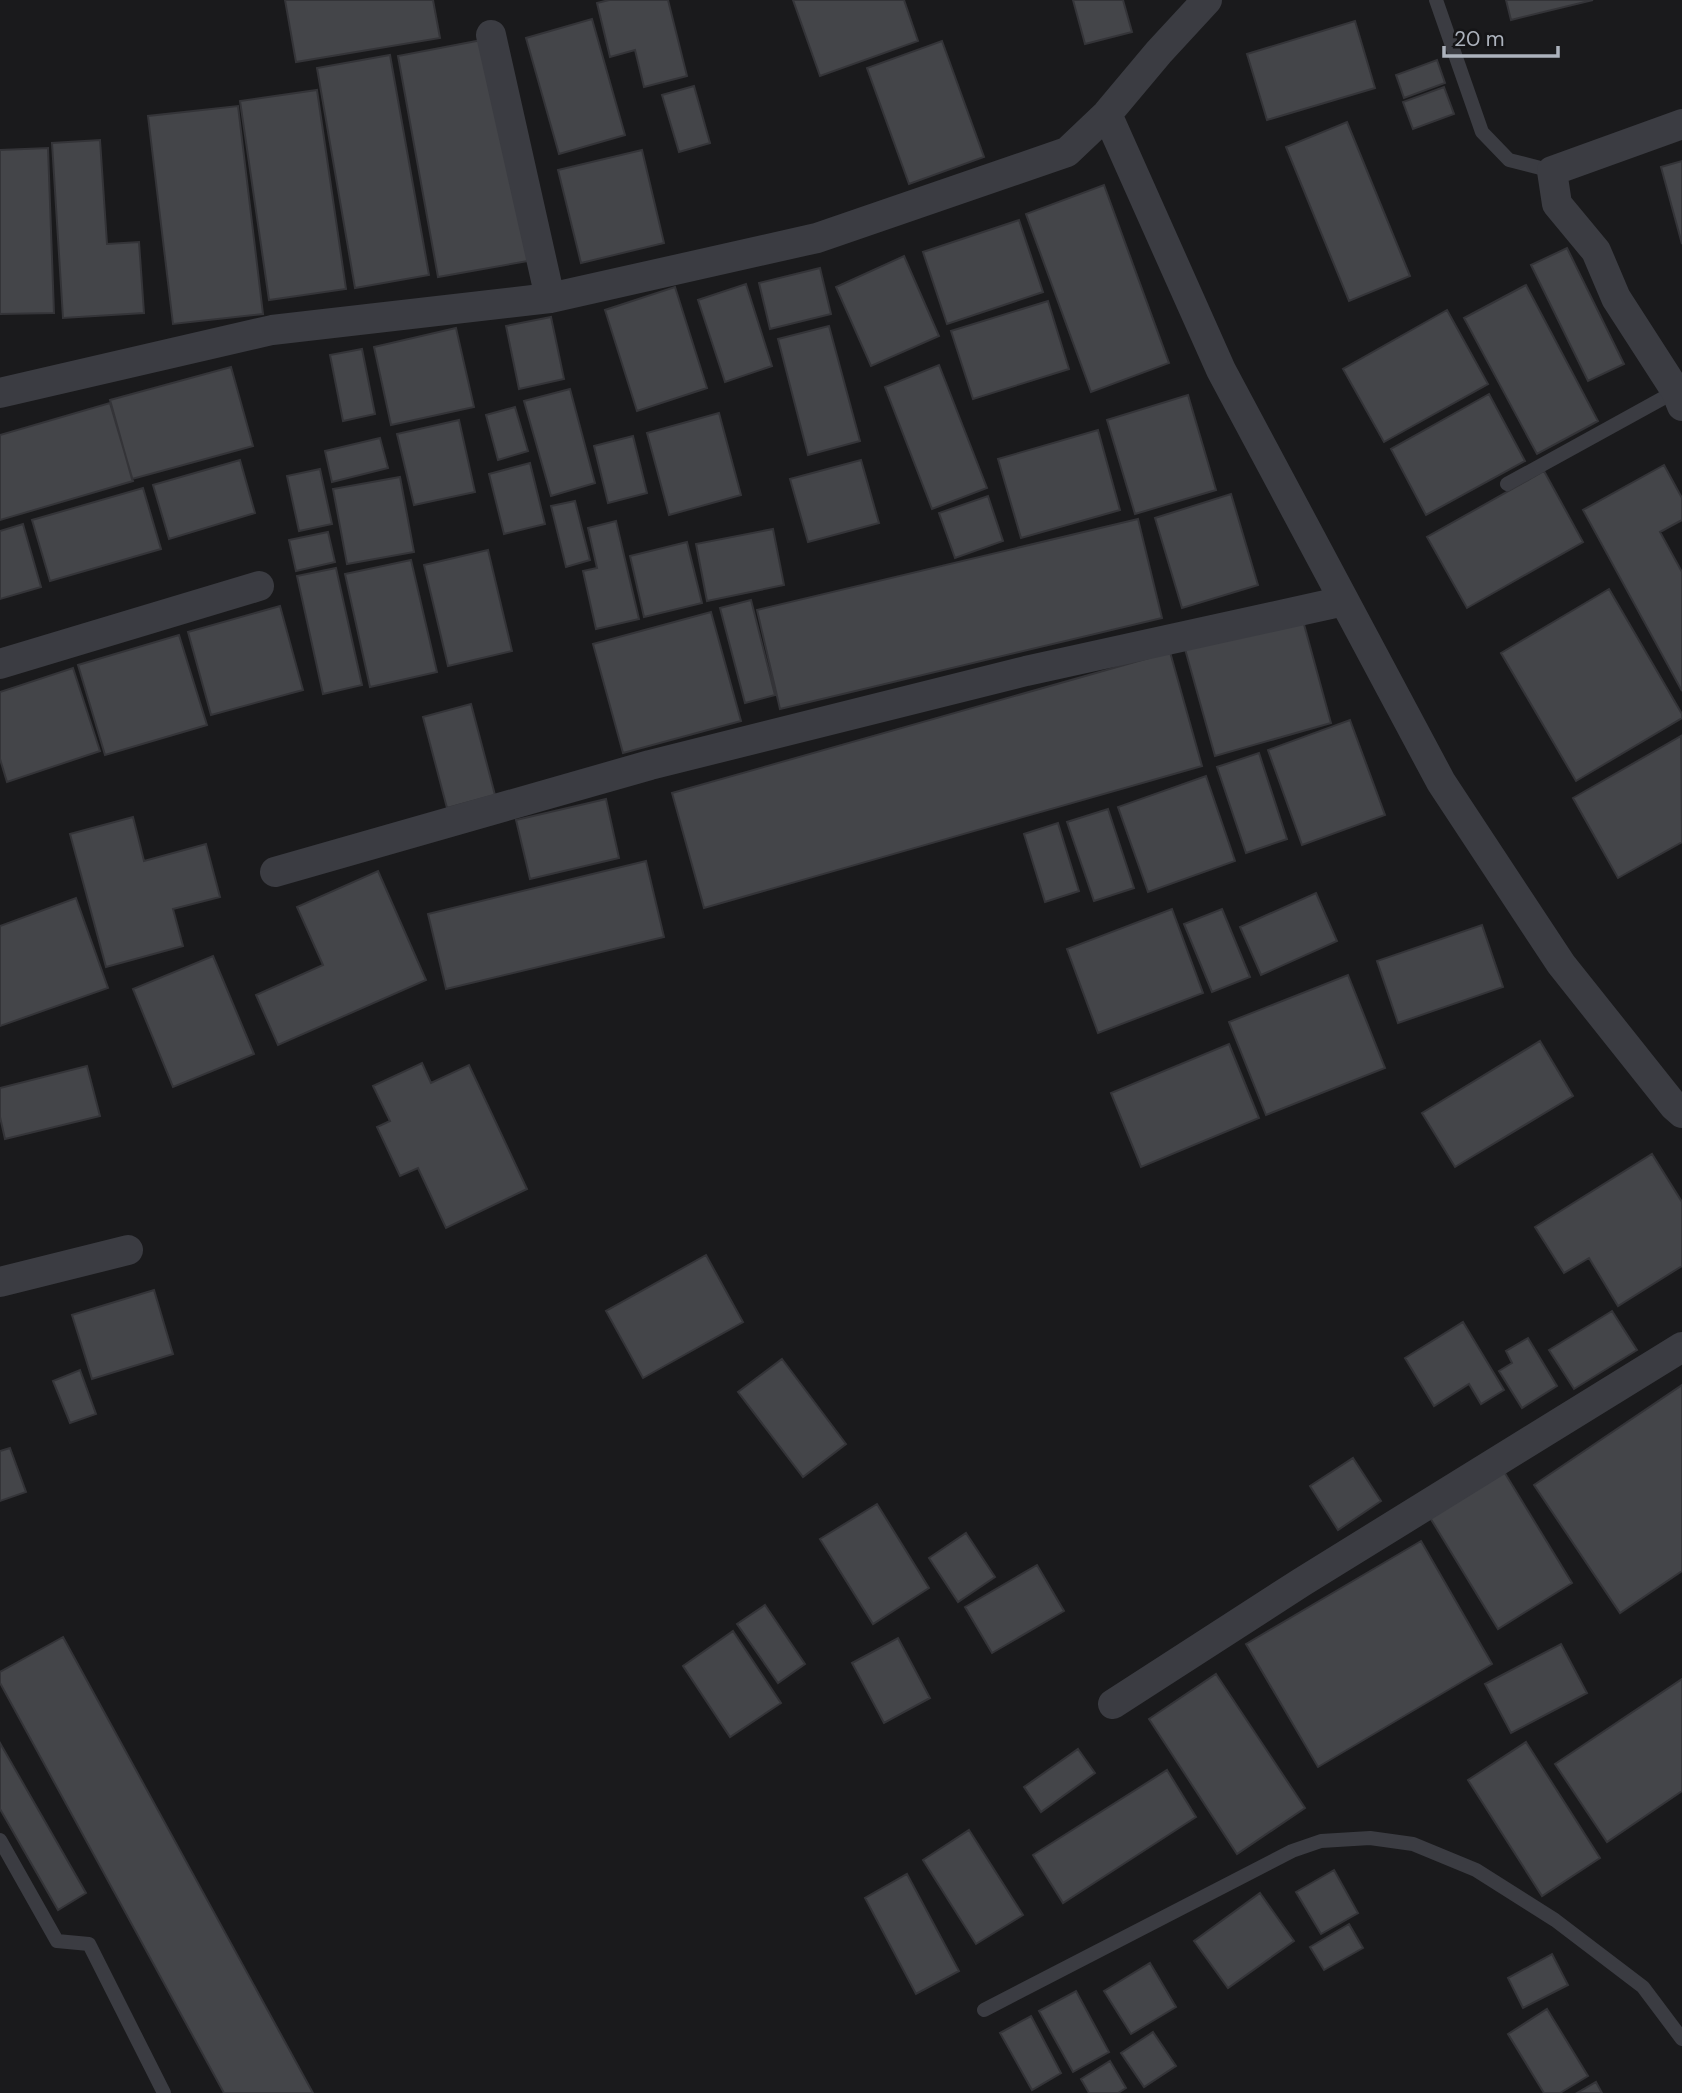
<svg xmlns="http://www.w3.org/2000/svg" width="1682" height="2093" viewBox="0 0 1682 2093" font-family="'DM Sans',sans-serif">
	<rect width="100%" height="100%" fill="#1a1a1c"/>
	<path fill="#444549" stroke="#343438" stroke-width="2" d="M285,0H433L440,38L296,62Z
		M609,0H668L687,76L644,87L635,50L610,57L597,3Z
		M793,0H904L918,41L820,76Z
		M1073,0H1123L1132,32L1085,44Z
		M1506,0H1593L1511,20Z
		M592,19L625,135L559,154L526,38Z
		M1355,21L1375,88L1267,120L1247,54Z
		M487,39L528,261L438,277L398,56Z
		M942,41L984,157L909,184L867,68Z
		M390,55L429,275L355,288L317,68Z
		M1437,60L1445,83L1404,98L1396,75Z
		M694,86L710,143L679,152L662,95Z
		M1444,87L1454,114L1413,129L1403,102Z
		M317,90L346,289L269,300L240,101Z
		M238,106L263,314L173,324L148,116Z
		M1347,122L1410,276L1349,301L1286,147Z
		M100,140L107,244L139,242L144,313L63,318L52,143Z
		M48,148L54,313L0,314V150Z
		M642,150L664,243L581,263L558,170Z
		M1682,161V244L1661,167Z
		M1104,185L1169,363L1091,392L1026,214Z
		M1019,220L1043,292L947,324L923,252Z
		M1567,248L1624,364L1588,381L1531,265Z
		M904,256L939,336L871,366L836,287Z
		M820,268L831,314L770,329L759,283Z
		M746,284L772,366L725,382L698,300Z
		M1526,285L1598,421L1537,454L1464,318Z
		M675,287L707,388L637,411L605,310Z
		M1048,301L1069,369L973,399L951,331Z
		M1447,310L1488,384L1384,442L1343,369Z
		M551,317L564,379L519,389L506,326Z
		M829,326L860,441L808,455L778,339Z
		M456,328L474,407L391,425L374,347Z
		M362,349L375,414L343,421L330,355Z
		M939,365L987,488L932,509L885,387Z
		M231,367L253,446L132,479L110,400Z
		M570,389L595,483L551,496L524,401Z
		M1489,394L1525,461L1426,515L1391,449Z
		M1188,395L1216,490L1135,514L1107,420Z
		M110,403L133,481L0,520V435Z
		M515,407L528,451L498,460L486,415Z
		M719,413L741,495L669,515L647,433Z
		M459,420L475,492L414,505L397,434Z
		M1098,430L1120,510L1021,538L998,459Z
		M633,436L647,493L608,503L594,446Z
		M380,438L388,468L332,482L325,451Z
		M240,460L255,513L169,539L153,485Z
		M861,460L879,523L808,542L790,479Z
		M530,463L545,524L504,534L489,474Z
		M1664,465L1682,498V520L1660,532L1682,572V691L1583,510Z
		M320,469L332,524L299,531L287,476Z
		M1544,471L1583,542L1467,608L1427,537Z
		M400,477L414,552L347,564L333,489Z
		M143,488L161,549L50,581L32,520Z
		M1231,494L1258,585L1182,608L1155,518Z
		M988,496L1003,541L955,558L939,513Z
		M575,501L590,560L566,567L551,506Z
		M1138,519L1162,618L780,709L757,610Z
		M616,521L639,619L596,629L583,571L597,568L588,528Z
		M23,524L41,587L0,599V531Z
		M773,529L784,585L707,601L696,544Z
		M328,532L335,562L296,571L289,540Z
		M687,542L702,603L644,617L630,556Z
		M488,550L512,651L448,666L424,565Z
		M411,560L437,672L370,687L345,574Z
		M336,568L362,685L323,694L297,576Z
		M1609,589L1682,714V718L1576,781L1501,653Z
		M751,600L775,695L745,703L720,608Z
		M280,606L303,690L211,715L188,632Z
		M711,612L741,721L623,753L593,644Z
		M1302,617L1331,723L1215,756L1185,649Z
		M179,635L207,725L105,755L78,665Z
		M1170,652L1202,766L704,908L672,793Z
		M73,668L100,751L7,782L0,759V692Z
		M471,704L495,795L447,808L423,717Z
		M1350,720L1385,815L1302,845L1268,750Z
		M1681,736L1682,842L1618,878L1573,798Z
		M1259,753L1287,839L1246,853L1217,767Z
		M1206,776L1235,861L1148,892L1118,807Z
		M606,799L619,858L530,879L516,820Z
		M1108,809L1134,888L1094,901L1067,822Z
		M133,817L144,861L206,844L220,897L173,909L183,946L106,967L70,834Z
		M1058,823L1079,891L1045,902L1024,834Z
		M646,861L664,937L446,989L428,914Z
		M378,871L426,980L278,1045L256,995L323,965L297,907Z
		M1316,893L1337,941L1261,975L1240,927Z
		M76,898L108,988L0,1026V926Z
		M1172,909L1203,993L1098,1033L1067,949Z
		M1222,909L1250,977L1212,992L1184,924Z
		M1482,925L1503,987L1398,1023L1377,961Z
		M213,956L254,1054L173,1087L133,989Z
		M1348,975L1385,1068L1266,1115L1229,1022Z
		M1540,1041L1573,1096L1455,1167L1422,1113Z
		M1229,1044L1259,1118L1141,1167L1111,1093Z
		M422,1063L431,1083L469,1065L527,1189L446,1228L418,1168L400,1176L377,1127L390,1121L373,1086Z
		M87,1066L100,1116L5,1139L0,1117V1088Z
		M1652,1154L1682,1202V1266L1618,1306L1589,1258L1564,1273L1535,1227Z
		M706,1255L743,1322L643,1378L606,1311Z
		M154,1290L173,1354L92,1379L72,1315Z
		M1612,1311L1637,1350L1574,1389L1549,1350Z
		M1463,1322L1504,1390L1481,1404L1469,1384L1434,1406L1405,1358Z
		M1528,1338L1557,1386L1522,1408L1499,1371L1512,1363L1506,1351Z
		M782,1359L846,1444L803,1477L738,1392Z
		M80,1370L96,1414L70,1423L53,1381Z
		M1682,1385V1571L1620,1613L1534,1485Z
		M10,1448L26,1492L0,1501V1451Z
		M1353,1458L1381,1501L1338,1530L1310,1486Z
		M1503,1470L1572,1583L1498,1629L1429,1516Z
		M877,1504L929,1588L873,1624L820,1539Z
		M966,1533L995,1577L958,1602L929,1558Z
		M1421,1541L1492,1664L1318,1767L1246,1644Z
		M1037,1565L1064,1611L992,1653L965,1607Z
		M765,1605L805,1664L778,1683L737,1624Z
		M733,1631L781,1703L730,1737L683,1666Z
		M63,1637L313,2093H224L0,1683V1672Z
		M898,1638L930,1698L884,1723L852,1663Z
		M1561,1644L1587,1693L1511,1733L1485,1684Z
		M1216,1674L1305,1808L1237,1854L1149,1719Z
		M1682,1679V1791L1607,1842L1555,1764Z
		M1526,1742L1600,1858L1542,1896L1468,1780Z
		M0,1743L86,1893L58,1910L0,1809Z
		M1078,1749L1095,1773L1041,1812L1024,1787Z
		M1167,1770L1196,1817L1063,1903L1033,1855Z
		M969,1830L1023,1915L976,1944L923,1860Z
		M1334,1870L1358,1913L1321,1934L1296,1892Z
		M907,1874L959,1971L916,1994L865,1898Z
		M1260,1893L1294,1941L1228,1988L1194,1941Z
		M1349,1924L1363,1948L1324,1970L1310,1947Z
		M1552,1954L1568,1985L1523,2008L1508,1978Z
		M1150,1963L1176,2007L1131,2034L1104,1991Z
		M1076,1991L1109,2052L1073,2072L1039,2011Z
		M1547,2009L1588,2076L1560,2093H1544L1508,2034Z
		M1031,2016L1061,2073L1032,2090L1000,2033Z
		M1153,2032L1176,2066L1144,2087L1121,2053Z
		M1110,2061L1126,2088L1118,2093H1089L1081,2079Z
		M1596,2082L1602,2093H1577Z"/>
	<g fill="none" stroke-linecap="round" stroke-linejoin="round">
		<path stroke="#3b3c42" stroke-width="14" d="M1436,0L1482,132L1509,160L1552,171
			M1507,484L1676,391
			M0,1840L57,1941L89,1944L164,2093
			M984,2010L1292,1851L1321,1841L1370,1838L1413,1844L1476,1870L1555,1920L1643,1987L1682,2039"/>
		<path stroke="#3b3c42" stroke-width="30" d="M491,35L550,298
			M1107,114L1221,370L1441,782L1561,964L1674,1106L1682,1113
			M1682,124L1552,171L1557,204L1596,251L1616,298L1676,391L1682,406
			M0,393L272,330L550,298L817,238L1067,152L1107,114L1159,52L1207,0
			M0,664L259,586
			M275,872L650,765L1026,671L1344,601
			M0,1282L128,1250
			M1113,1704L1302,1582L1682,1347"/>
	</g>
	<path d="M1444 46v10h114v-10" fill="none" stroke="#acb2bc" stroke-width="3.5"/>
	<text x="1454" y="46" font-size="21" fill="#acb2bc" stroke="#151517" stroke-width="5" paint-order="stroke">20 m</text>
</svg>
